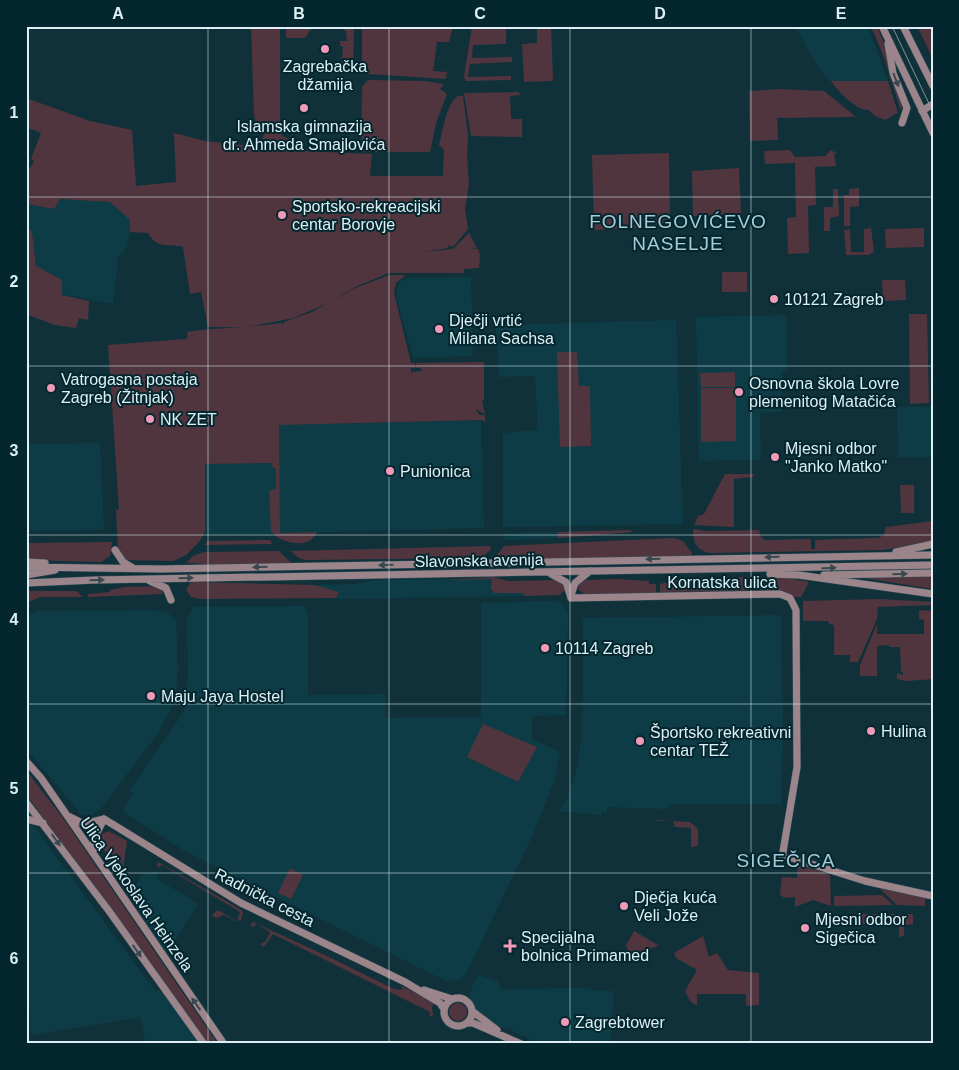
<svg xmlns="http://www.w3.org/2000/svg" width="959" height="1070" viewBox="0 0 959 1070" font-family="Arial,sans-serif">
	<rect width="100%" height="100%" fill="#10313a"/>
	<path fill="#0d3c47" d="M795,26H868L888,81H830L818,67Z
		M60,199L110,202L130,220V232L126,248L118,257L113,304L61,294L62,280L35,266L32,232L26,225V204L53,209Z
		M471,277L473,356L413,358L398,303L396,291L399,283L405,278Z
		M786,315L787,371L782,372L781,412L760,413L761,460L699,461L696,317Z
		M676,320L683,524L503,527V433L538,430L535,376L499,377L496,325Z
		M897,407H933V457H898Z
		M481,420L484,528L280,533L278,425Z
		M100,443L104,530L26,531V444Z
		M277,463L278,530L273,534H204L205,464Z
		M558,532V538L505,540V535L502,533Z
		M433,579H493L494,593H523L524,596L336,599L339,593L314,585L355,584L375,580Z
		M553,601L562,603L568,614L566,715L532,716V739L560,752L554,781L534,832L466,974L460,980L449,981L440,978L252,885L183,850L125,813L123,809L133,793L130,790L183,713L188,698H185L188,680L187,618L194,607L304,606L308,613V695L385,694L386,718L481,717V603Z
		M156,610L167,612L176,620L178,671L175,701L158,733L99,811L90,816L81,814L26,749V616L38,611Z
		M777,615L781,616L783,736L781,804H672L667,809L607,807V812H601V815L560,811L569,794L577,768L582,735L583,618Z
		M26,823L32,824L156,992L161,988L199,1044H146L140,1017L31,1035L26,961Z
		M155,871L158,873L156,878L198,904L166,954L129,896L142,875Z
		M478,975L498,981L500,989L587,988L592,990L613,991L612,1031L610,1037L612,1038L609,1044H539L506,1027L505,1029L479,1016L474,1010L469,994Z"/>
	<path fill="#51353e" d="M251,26H280V126L282,136L300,143L301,151L372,154L370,176H443L444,150L439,145C443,131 446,104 458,96H463L468,135L467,156L469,184L465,209L468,229L453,247L449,245L448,248L422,252L453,249L469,233L477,248H467L478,249L480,255L479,268L464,269V273H389L357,286L326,304L293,318L247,327H208L201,292L190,294L183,247C166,243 158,250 148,233L130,232V220L110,202L60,199L54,209L26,204V170H29L34,161L31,159L41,133L28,128L26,130V98L90,121L132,130L136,186L176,182L174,133L205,141L259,147L265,132H257L254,114Z
		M286,26H313L305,38H286Z
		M341,26L354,28L353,68L349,72H341L343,46H340V41H347L346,32Z
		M362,26H453L449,42H437L433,71L447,72L446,79L368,74L362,69Z
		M472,26H506V44L473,45L472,58L512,57V62L470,64L468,77L511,76V80L466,81L464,77Z
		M537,26H551L553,81L524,82L522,44L537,43Z
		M871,26H877L887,51L902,104L901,111L885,60Z
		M917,26H933V59Z
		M368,80L424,81L444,84L440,89L447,94L436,123L430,152H361L362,87Z
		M831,81H888L898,113L885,120L875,116L869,110C856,111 838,91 831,81Z
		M780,89L824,91L856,117L777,118L778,140L750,141L749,91Z
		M518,92L521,95L510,96L511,119H522V137L471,136L464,93Z
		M790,150L795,157L826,156L830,150L837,153L834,154L836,166L815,167L816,205L808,206L809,253L788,254L787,218L796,217L795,163L765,164L764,151Z
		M669,153L670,227L594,230L592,155Z
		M739,168L741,214L693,216L692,171Z
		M859,188V206L850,207V226H844V195H849V189Z
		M833,189H838L839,216L830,218V231H824V207H833Z
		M26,225L32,232L36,266L62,280V295L89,301L88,320L79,318L76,328L55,325L26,314Z
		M871,228L874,252L868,255H846L844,230L850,229L851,252H864V229Z
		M924,228V247L886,248L885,229Z
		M722,272H747V292H722Z
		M390,275H406L396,283L394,293L411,363H415V368H411V372L422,371L421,368H416V363L484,362V400L482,401L485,414L475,409L480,415H485V422L481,420L279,425L280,533L317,532C310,550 280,544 271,531L269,491L276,489V468L272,467L271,463L205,464V531L200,541L186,555L173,561L125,560L118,549L116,510L119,509L108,345L185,339L188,337L187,332C219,327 249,328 281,323L282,325L284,322L312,312L355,288Z
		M882,280H905L906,300L883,301Z
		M909,314H927L929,403L910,404Z
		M557,352H577L579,386H590L591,446L560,447Z
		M735,372V387H701L700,373Z
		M701,388H736V441L701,442Z
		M725,474H754L753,477L734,479V527L694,525L698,516L704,514Z
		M900,485H914V513H901Z
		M933,521V541L883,550L710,553C696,550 693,542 693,529L706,531L759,530L761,537L765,540L811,539V549H815V540L878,538L884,535L886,527Z
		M631,530V532L622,533L558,538V532Z
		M673,538L683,541L692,553L691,556L496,560L495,558L504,546Z
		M270,540L272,544L204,545L208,541Z
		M112,542L110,556L101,562L26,560V543Z
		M490,546L491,549L485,555L474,558L307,560L299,558L290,551Z
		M279,551L291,563L227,565L186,563L193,556L204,552Z
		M933,576V589L858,577Z
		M493,577L508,581L559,580L564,584L565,590L559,595L524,596L523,593H494L491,589L492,579L445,580Z
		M763,577L788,578L809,582L801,597H794L782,591L767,590L660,592V584L685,578Z
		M616,579L649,581V584H656V593L584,594L578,589L579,584L586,580Z
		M194,582L314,585L339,592L336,598L199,599L191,597L186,590L190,583Z
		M156,586L163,590L162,594L88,597V594L110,592V590L125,587Z
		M26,591H76L83,597H40L26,603Z
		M879,599L933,602V605L878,607L877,619L858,662H850V655H834V625L829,624L828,621H803V601Z
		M919,610L933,611V679L907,681L897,679V673L903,675V672H901L900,647H889V645L877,646V676H860V665L877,624V634H924V620L919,619Z
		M483,724L537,747L518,782L467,757Z
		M26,770L63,818L218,1044H208L26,794Z
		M657,820L690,822L698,829V846L691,847V828L675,827L673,821H653Z
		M109,831L127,841L122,877L100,844L102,834Z
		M158,862L240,909L243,912L241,920L236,921L224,915L216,918L212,915L218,910L237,921L240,912L162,865L158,868L157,865Z
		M798,864L830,875L831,906L813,900L795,907V897L785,898L780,895L782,877L797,878Z
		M290,868L303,875L291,899L278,893Z
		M879,888L925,898V906L897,905Z
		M882,895L893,905L834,906V896Z
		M851,914H913V924L904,925V936L899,937V924H851Z
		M253,922L329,957L394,989L402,990L401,986L434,1002L432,1008L433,1017L429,1016L430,1012L273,934L264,947L260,944L266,941L270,932L257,924L253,927L250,925Z
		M634,931L658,945V946L630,956L626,945Z
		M703,936L709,957L717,953L728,970L759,973V1005L746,1006V994H697V1006L690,1001L685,991L697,970L676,958L674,953Z
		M449 1012a9 9 0 1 1 18 0a9 9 0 1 1-18 0Z"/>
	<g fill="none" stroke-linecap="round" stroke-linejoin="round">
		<defs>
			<path id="secondary" d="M882,26L933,133
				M903,26L933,86
				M888,44L893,73L907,108L902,123
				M922,111L933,104
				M115,550L123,562L133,568
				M896,552L933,544
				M26,562L45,563
				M26,567L161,569L933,555
				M551,574L566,582L571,598
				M770,574L799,575L933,594
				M26,575L55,570
				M824,575L933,573
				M150,581L166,588L171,600
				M26,583L95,580L933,565
				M571,595L575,583L590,571
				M571,598L780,594L790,598L796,610L797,767L782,858H792L865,881L933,896
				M26,761L41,778L93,853L224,1044
				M26,802L109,911L204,1044
				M70,817L84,824L104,819
				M26,819L43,823
				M104,819L241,903L405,982L440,1003L444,1009
				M93,853L94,838L104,819
				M424,990L452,999
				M444 1012a14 14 0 1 1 28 0a14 14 0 1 1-28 0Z
				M472,1011L497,1030
				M467,1023H473L521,1044"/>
		</defs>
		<use href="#secondary" stroke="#314f58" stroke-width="8"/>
		<use href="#secondary" stroke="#9b858b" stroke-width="7"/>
		<path stroke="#7e979e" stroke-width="1" d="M892,26L933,112"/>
	</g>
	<defs><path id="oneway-solid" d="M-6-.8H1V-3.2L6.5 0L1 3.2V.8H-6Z" transform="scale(1.25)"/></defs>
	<g fill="#39484f">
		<use href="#oneway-solid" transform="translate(896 80) rotate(69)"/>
		<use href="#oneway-solid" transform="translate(772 557) rotate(179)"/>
		<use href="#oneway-solid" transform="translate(653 559) rotate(179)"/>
		<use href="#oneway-solid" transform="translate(386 565) rotate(178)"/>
		<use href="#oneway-solid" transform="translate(260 567) rotate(179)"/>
		<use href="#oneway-solid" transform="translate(829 568) rotate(-1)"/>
		<use href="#oneway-solid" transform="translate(900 574) rotate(-1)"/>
		<use href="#oneway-solid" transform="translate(186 578) rotate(-1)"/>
		<use href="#oneway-solid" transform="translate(97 580) rotate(-2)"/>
		<use href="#oneway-solid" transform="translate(56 840) rotate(54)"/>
		<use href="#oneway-solid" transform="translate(137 951) rotate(55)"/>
		<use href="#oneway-solid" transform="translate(196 1004) rotate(-125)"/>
	</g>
	<path fill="none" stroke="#ddeff4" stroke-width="1" stroke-opacity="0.55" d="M208,26V1044M389,26V1044M570,26V1044M751,26V1044M26,197H933M26,366H933M26,535H933M26,704H933M26,873H933"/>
	<g fill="#f09ab7" stroke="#04272f" stroke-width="2">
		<circle cx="325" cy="49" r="5"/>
		<circle cx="304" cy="108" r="5"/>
		<circle cx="282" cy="215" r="5"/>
		<circle cx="774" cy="299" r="5"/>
		<circle cx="439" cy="329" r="5"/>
		<circle cx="51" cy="388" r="5"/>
		<circle cx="739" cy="392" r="5"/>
		<circle cx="150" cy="419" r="5"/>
		<circle cx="775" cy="457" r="5"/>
		<circle cx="390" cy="471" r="5"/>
		<circle cx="545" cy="648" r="5"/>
		<circle cx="151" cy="696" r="5"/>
		<circle cx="871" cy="731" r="5"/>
		<circle cx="640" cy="741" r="5"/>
		<circle cx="624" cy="906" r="5"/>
		<circle cx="805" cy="928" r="5"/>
		<path d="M507.5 938.5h5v5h5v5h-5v5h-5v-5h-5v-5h5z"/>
		<circle cx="565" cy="1022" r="5"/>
	</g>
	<g text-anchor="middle" stroke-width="4" stroke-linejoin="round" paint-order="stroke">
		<g font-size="16" fill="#ddeff4" stroke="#04272f" text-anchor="start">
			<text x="325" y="72" text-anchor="middle">Zagrebačka<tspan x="325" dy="18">džamija</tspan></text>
			<text x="304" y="132" text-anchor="middle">Islamska gimnazija<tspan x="304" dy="18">dr. Ahmeda Smajlovića</tspan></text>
			<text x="292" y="212">Sportsko-rekreacijski<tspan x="292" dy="18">centar Borovje</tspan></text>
			<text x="784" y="305">10121 Zagreb</text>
			<text x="449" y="326">Dječji vrtić<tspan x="449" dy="18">Milana Sachsa</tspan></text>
			<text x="61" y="385">Vatrogasna postaja<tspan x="61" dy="18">Zagreb (Žitnjak)</tspan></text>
			<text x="749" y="389">Osnovna škola Lovre<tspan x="749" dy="18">plemenitog Matačića</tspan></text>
			<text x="160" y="425">NK ZET</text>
			<text x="785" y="454">Mjesni odbor<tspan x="785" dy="18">"Janko Matko"</tspan></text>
			<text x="400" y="477">Punionica</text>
			<text x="555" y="654">10114 Zagreb</text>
			<text x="161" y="702">Maju Jaya Hostel</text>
			<text x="881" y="737">Hulina</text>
			<text x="650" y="738">Športsko rekreativni<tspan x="650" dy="18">centar TEŽ</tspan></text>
			<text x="634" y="903">Dječja kuća<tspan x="634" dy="18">Veli Jože</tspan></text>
			<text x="815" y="925">Mjesni odbor<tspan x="815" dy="18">Sigečica</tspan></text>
			<text x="521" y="943">Specijalna<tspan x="521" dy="18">bolnica Primamed</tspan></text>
			<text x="575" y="1028">Zagrebtower</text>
		</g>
		<g font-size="16" fill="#ddeff4" stroke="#04272f">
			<text transform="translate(479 560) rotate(-1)" y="6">Slavonska avenija</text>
			<text x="722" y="588">Kornatska ulica</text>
			<text transform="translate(137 894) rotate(55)" y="6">Ulica Vjekoslava Heinzela</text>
			<text transform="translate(265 897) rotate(27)" y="6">Radnička cesta</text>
		</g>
		<g font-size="19" letter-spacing="1" fill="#a7cbd6" stroke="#04272f">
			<text x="678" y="228">FOLNEGOVIĆEVO<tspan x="678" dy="22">NASELJE</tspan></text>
			<text x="786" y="867">SIGEČICA</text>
		</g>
	</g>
	<rect width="959" height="1070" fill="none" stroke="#04272f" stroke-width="55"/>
	<rect x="28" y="28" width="904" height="1014" fill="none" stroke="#ddeff4" stroke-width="2"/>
	<g font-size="16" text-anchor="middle" font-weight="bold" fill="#ddeff4">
		<text x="118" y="19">A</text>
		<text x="299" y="19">B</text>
		<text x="480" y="19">C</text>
		<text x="660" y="19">D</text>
		<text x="841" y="19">E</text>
		<text x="14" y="118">1</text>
		<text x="14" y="287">2</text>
		<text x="14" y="456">3</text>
		<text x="14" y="625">4</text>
		<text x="14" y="794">5</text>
		<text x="14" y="964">6</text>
	</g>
</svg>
